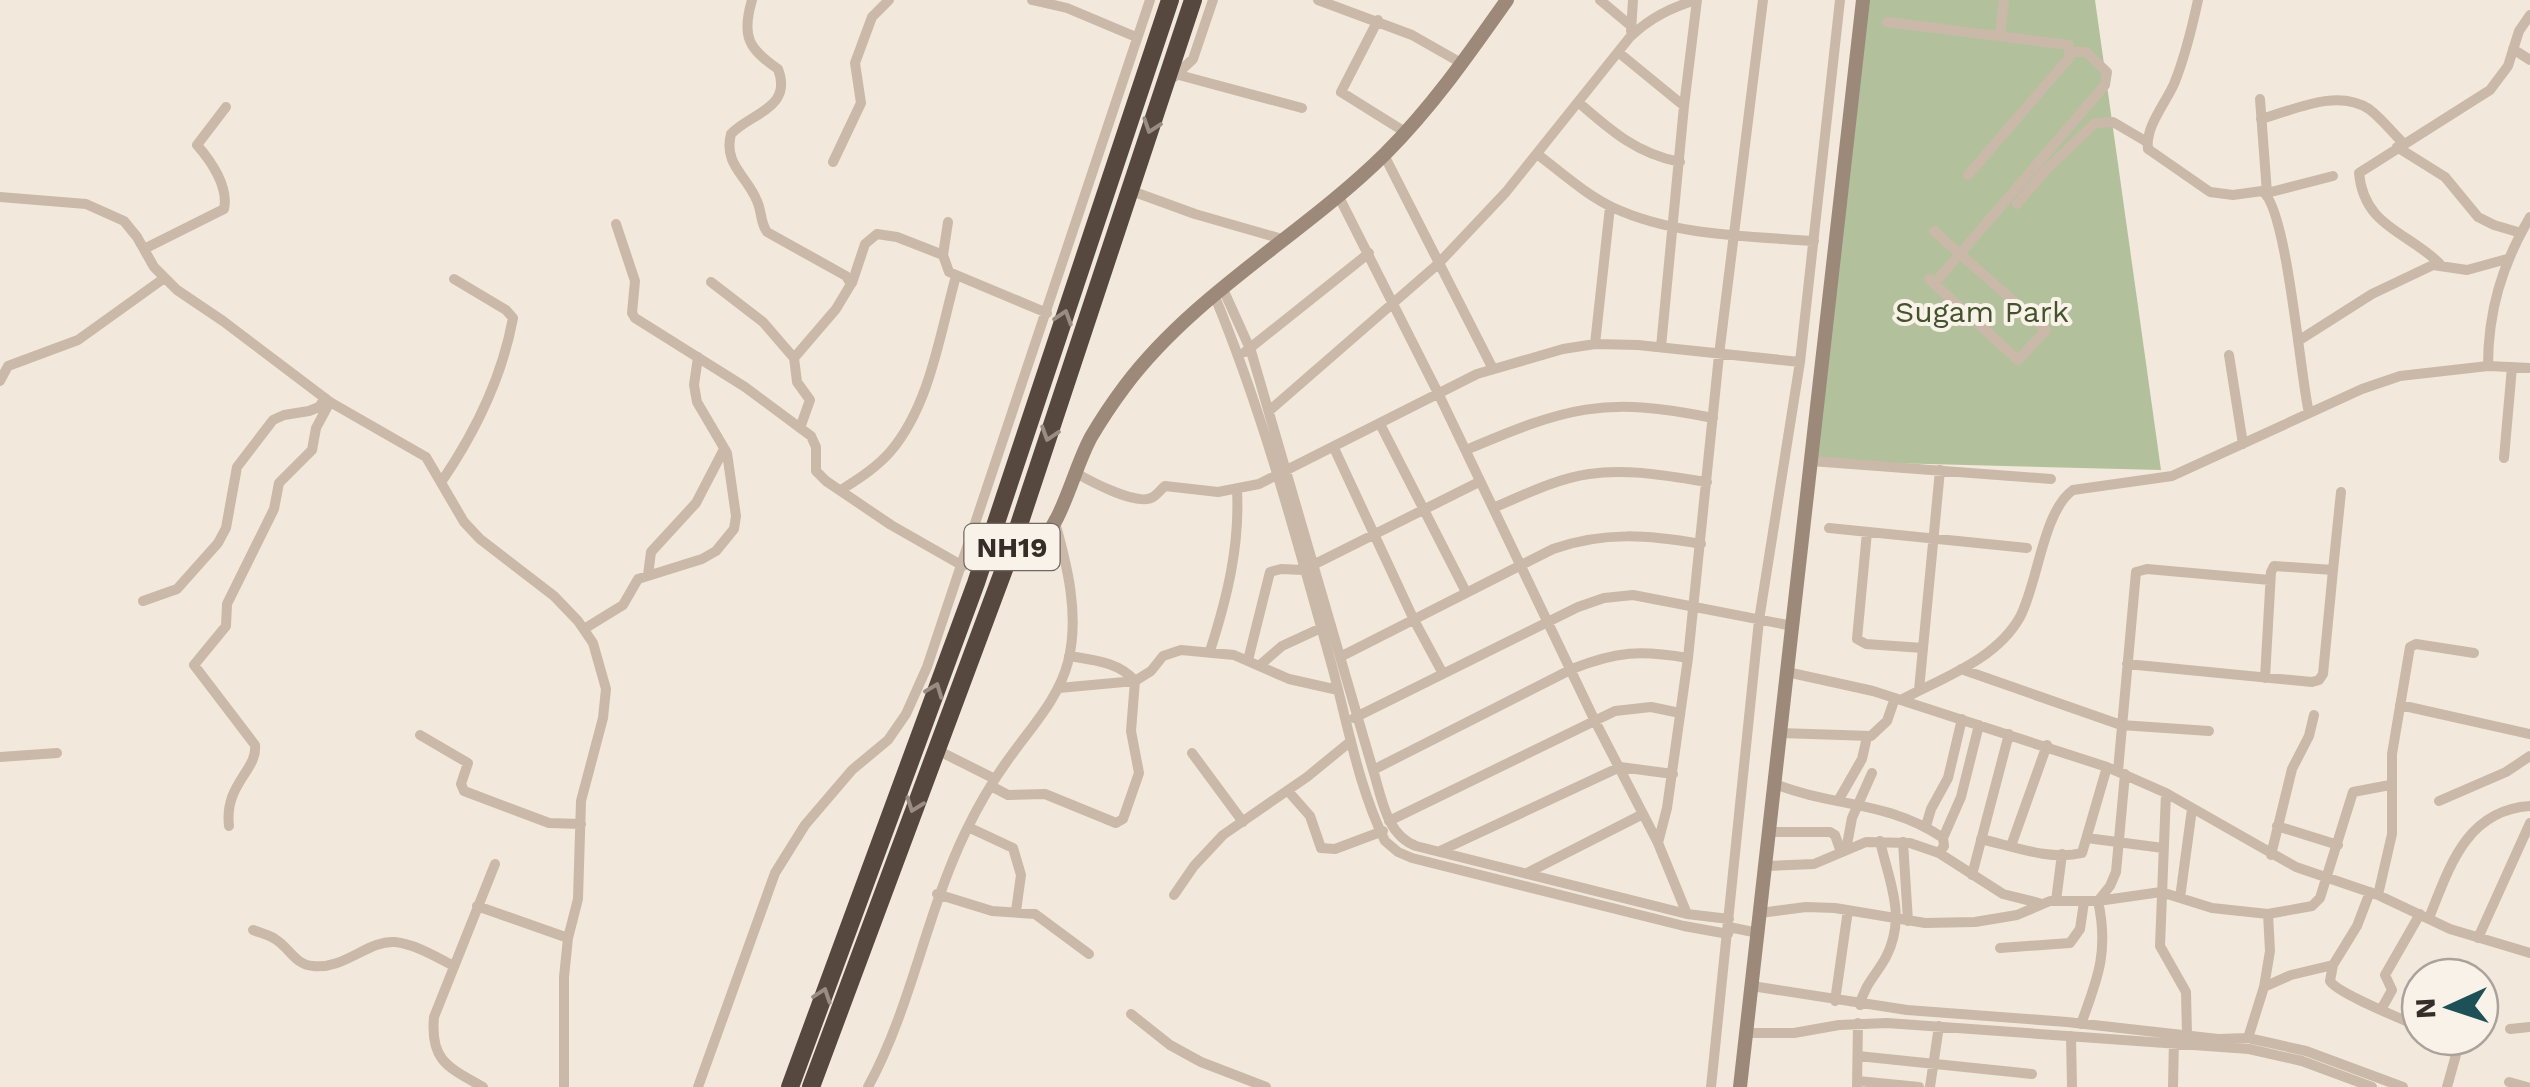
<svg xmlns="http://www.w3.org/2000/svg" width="2530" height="1087" viewBox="0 0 2530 1087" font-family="'Work Sans',sans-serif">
	<rect width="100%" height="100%" fill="#f2e9dc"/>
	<path fill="#b2c19c" d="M1863,0H2095L2161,470L1811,461Z"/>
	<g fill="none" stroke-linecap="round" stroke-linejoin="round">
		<path stroke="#cab9a8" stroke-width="10" d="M752,0C741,37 749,49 778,69C793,108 751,113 731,134C723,164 747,176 757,201C762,212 760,222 767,232L846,276L851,284L836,309L794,358L797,382L810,400L800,428
			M1032,0L1067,8L1136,37
			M1318,0L1412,35L1463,64
			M1600,0L1631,26
			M2198,0C2192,28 2185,57 2174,84C2165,104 2145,127 2148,149L2210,192L2233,195L2262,191C2287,206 2300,376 2309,413
			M1378,20L1341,92L1405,132
			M1887,22L2069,45V58L1968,175
			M1631,31L1633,0
			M2000,35L2004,0
			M2513,49L2530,60
			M1618,52L1684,106
			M1179,75L1302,108
			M1174,77L1193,59L1213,0
			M2260,99L2267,193L2333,176
			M1578,102C1610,130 1637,154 1680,162
			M2261,119C2294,110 2337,88 2369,109C2381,118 2392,132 2403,143
			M2397,147L2445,177L2478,217L2494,225L2521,233
			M1537,154C1561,172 1586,195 1614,208C1675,236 1747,236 1814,241
			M1384,155L1493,369
			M833,162L861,103L855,63L872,17L889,0
			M1129,190L1195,214L1282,239
			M1338,195L1439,395L1594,719L1658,843L1687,914
			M0,197L86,204L124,221L137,237L154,267L177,290L223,321L330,402L426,457L464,522L480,539L554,596L578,621L593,643L606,689L603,718L581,801L578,899L568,938L564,977V1087
			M2017,204L2046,170L2095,123L2113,122L2147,142
			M2530,217C2502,265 2488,311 2488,366L2530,368
			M948,222L943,255L949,272L1047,313
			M616,224L635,281L632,313L635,318L745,387L811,436L816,447V471L826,481L891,525L963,566
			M144,249L224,209C229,187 211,161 197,145L226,107
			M2440,264C2407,231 2364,227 2359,173L2490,90L2508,66L2519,31L2530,15
			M1929,279L2018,360L2046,330L1934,231
			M711,282L763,322L794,358
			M852,283L865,244L877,234L897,237L943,255
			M1934,284L2105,85L2107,72L2086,52H2071
			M1223,289L1251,351L1373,770C1382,798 1386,835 1416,846L1687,914L1729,919
			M1215,297C1263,413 1296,537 1330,659C1347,719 1357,784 1385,841L1398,852L1412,858L1684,926L1728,934
			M2298,341L2372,294L2433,265L2467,270L2507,259
			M1595,344L1610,207
			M1661,347L1684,106L1697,0
			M1245,352L1369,253
			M2229,355L2243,444
			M0,381L8,366L78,340L163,279
			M1269,411L1438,264L1506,192L1630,37C1650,18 1670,8 1696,0
			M1380,424L1466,592
			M1334,448L1414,620L1442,672
			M1466,450C1565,408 1604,395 1713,418
			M2504,458L2512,367
			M1811,461L2051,479
			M1076,473C1090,481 1138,507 1153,497C1158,494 1161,489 1165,486L1218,492L1259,484L1477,374L1563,349L1595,344L1638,345L1800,362
			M442,481C476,431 502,378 513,318L506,310L454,279
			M841,490C858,479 876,468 890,452C930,406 940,333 956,276
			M1493,508C1524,495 1555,479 1589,474C1628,468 1668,476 1707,482
			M1829,528L2027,548
			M1867,532L1857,639L1866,644L1923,648
			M1315,564L1479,482
			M2333,570L2341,492
			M648,575L651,552L696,503L724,449
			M143,601L177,589L218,543L226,528L237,467L273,420L284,415L309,411L319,407L325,398
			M584,629L623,605L638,579L702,559L716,551L734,529L736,516L727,453L697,402L694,385L698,357
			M1210,651C1227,598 1240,546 1237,490
			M1342,656L1553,549C1604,531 1649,535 1701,544
			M1248,660L1270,572L1281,569L1304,570
			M2127,664L2312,682L2319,680L2323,674L2333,570L2274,566L2271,572L2265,678
			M1260,665L1282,646L1321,628
			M1961,669L2121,725L2209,731
			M1787,672L1873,691L2107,767L2166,793L2296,867L2378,895L2450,929L2530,953
			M1059,688L1135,681L1151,671L1163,656L1181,650L1234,655L1289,679L1338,690
			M1919,690L1940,470
			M1901,700C1942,678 1996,660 2020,617C2038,583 2043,511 2073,490L2172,476L2362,389L2400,376L2488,366
			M2400,705L2530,734
			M1354,718L1578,607L1604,598L1633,595L1793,626
			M1780,733L1871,736L1887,721L1895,698
			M420,735L468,763L461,784L464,791L549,823L581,824
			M935,749L995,779
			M1192,753L1243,822
			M0,757L57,753
			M1373,770L1572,669C1617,651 1641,650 1688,658
			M2118,771L2136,572L2147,569L2270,580
			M1775,784C1833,807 1889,801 1943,838L1944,846L1939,853
			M991,786L1008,795L1045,794L1116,823L1123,819L1139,773L1131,731L1135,681C1119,662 1093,660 1069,656
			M1288,791L1310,816L1321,848L1335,849L1383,831
			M2166,793L2160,946L2186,992L2187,1035
			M1838,801L1862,759L1867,737
			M2439,801L2506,772L2530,756
			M1389,821L1615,711L1651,707L1680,713
			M229,826C224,784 258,770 255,745L194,665L226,626L227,604L274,509L279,483L312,450L316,428L330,402
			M1926,826L1931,809L1948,778L1962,719
			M2277,826L2338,845
			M968,827L1013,848L1021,875L1016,911
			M1769,832H1830L1835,835L1841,852
			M1943,838L1961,797L1979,725
			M2087,838L2163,848
			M1981,839C2012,846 2050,861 2082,853L2107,767
			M1903,842L1908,921
			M1658,843L1667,808L1688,658L1719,355L1763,0
			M2011,846L2047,745
			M1846,850L1852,818L1872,773
			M1440,851L1620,767L1673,774
			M2271,855L2292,769L2309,736L2314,715
			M1766,866L1814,864L1866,842L1910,843L1939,853L2003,894L2039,903
			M1529,872L1643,814
			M1972,875L2009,734
			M2370,892L2357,926L2333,965L2330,981C2337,993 2402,1019 2420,1027
			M937,894L992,911L1035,914L1089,954
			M1174,895L1194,866L1223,835L1307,777L1351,741
			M2378,895L2392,834V754L2410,647L2416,644L2474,653
			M2180,898L2192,809
			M2056,901L2062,854
			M477,906L568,938
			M1760,913L1806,907L1835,908L1925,923L1975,922L2017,915L2050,901H2098L2161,892L2212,908L2268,914
			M2429,918C2449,868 2466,810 2530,806
			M1729,927L1758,933
			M253,930C261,933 269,935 275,939C289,947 295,965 313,966C344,970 368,940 395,942C415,944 436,957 454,966
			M2478,938L2530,823
			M2000,948L2070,943L2080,929L2084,902
			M1752,986L1907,1010L2067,1022L2218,1039L2248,1038L2306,1051L2403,1087
			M2264,987L2291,975L2333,965
			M1835,1001L1848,910
			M1860,1005C1864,985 1877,974 1886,957C1907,916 1889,882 1880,841
			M2382,1008L2392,990L2385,975L2420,914
			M1131,1014L1170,1045L1201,1062L1266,1087
			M2081,1024C2098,978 2109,951 2098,901L2110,886L2116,872L2125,774
			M2510,1029L2530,1027
			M1747,1033H1794L1839,1025L1887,1023L2249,1049L2302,1061L2372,1087
			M2071,1036L2072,1087
			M2248,1038L2264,987L2270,951L2268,914L2312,906L2320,898L2353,792L2390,785
			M1858,1056L2032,1074
			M1858,1081L1919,1087
			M2509,1082L2527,1087
			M483,1087C448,1067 430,1061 434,1017L495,864
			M698,1087L775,873L805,825L852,770L888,740L906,714L927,667L1150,0
			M868,1087C912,1006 926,913 966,831C979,804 995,777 1013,753C1034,724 1059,697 1068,662C1080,615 1067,564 1054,519
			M1711,1087L1759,620L1800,362L1840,0
			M1857,1087L1858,1023
			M1930,1087L1939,1026
			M2173,1087L2174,1038
			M2447,1087L2461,1037"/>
		<path stroke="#9d8979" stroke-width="14" d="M1006,564C1015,561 1026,558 1033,551C1064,523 1072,472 1091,437C1101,420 1113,402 1125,386C1195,293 1303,235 1385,154C1432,107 1469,54 1507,0
			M1740,1087L1863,0"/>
		<path stroke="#57483f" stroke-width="18" d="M790,1087L976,583L1170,0
			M811,1087L1006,564L1193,0"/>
	</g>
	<defs><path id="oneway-chevron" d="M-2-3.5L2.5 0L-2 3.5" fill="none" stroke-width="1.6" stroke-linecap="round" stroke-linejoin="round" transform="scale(2.5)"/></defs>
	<g stroke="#988c83">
		<use href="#oneway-chevron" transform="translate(1151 126) rotate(109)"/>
		<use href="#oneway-chevron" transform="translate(1064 317) rotate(-72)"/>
		<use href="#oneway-chevron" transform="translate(1049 434) rotate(108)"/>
		<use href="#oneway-chevron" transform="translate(935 690) rotate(-69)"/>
		<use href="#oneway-chevron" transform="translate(914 805) rotate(110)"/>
		<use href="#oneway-chevron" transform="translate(823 995) rotate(-71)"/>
	</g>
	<g text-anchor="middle" stroke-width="8" stroke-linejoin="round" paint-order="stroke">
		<rect fill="#f9f2e8" stroke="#706862" stroke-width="2.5" x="964.5" y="524" width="95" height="46" rx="8"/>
		<g font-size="28" font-weight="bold" fill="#362d28">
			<text x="1012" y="557">NH19</text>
		</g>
		<g font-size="30" fill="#43542c" stroke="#f9f2e8">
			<text x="1982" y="322">Sugam Park</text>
		</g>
	</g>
	<g transform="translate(2450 1007) rotate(267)"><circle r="48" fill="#f9f2e8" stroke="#aba39b" stroke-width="2.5"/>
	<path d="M0-8L18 38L0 25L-18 38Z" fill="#1e5057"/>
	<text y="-15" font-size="28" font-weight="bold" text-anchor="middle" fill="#362d28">N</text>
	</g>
</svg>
